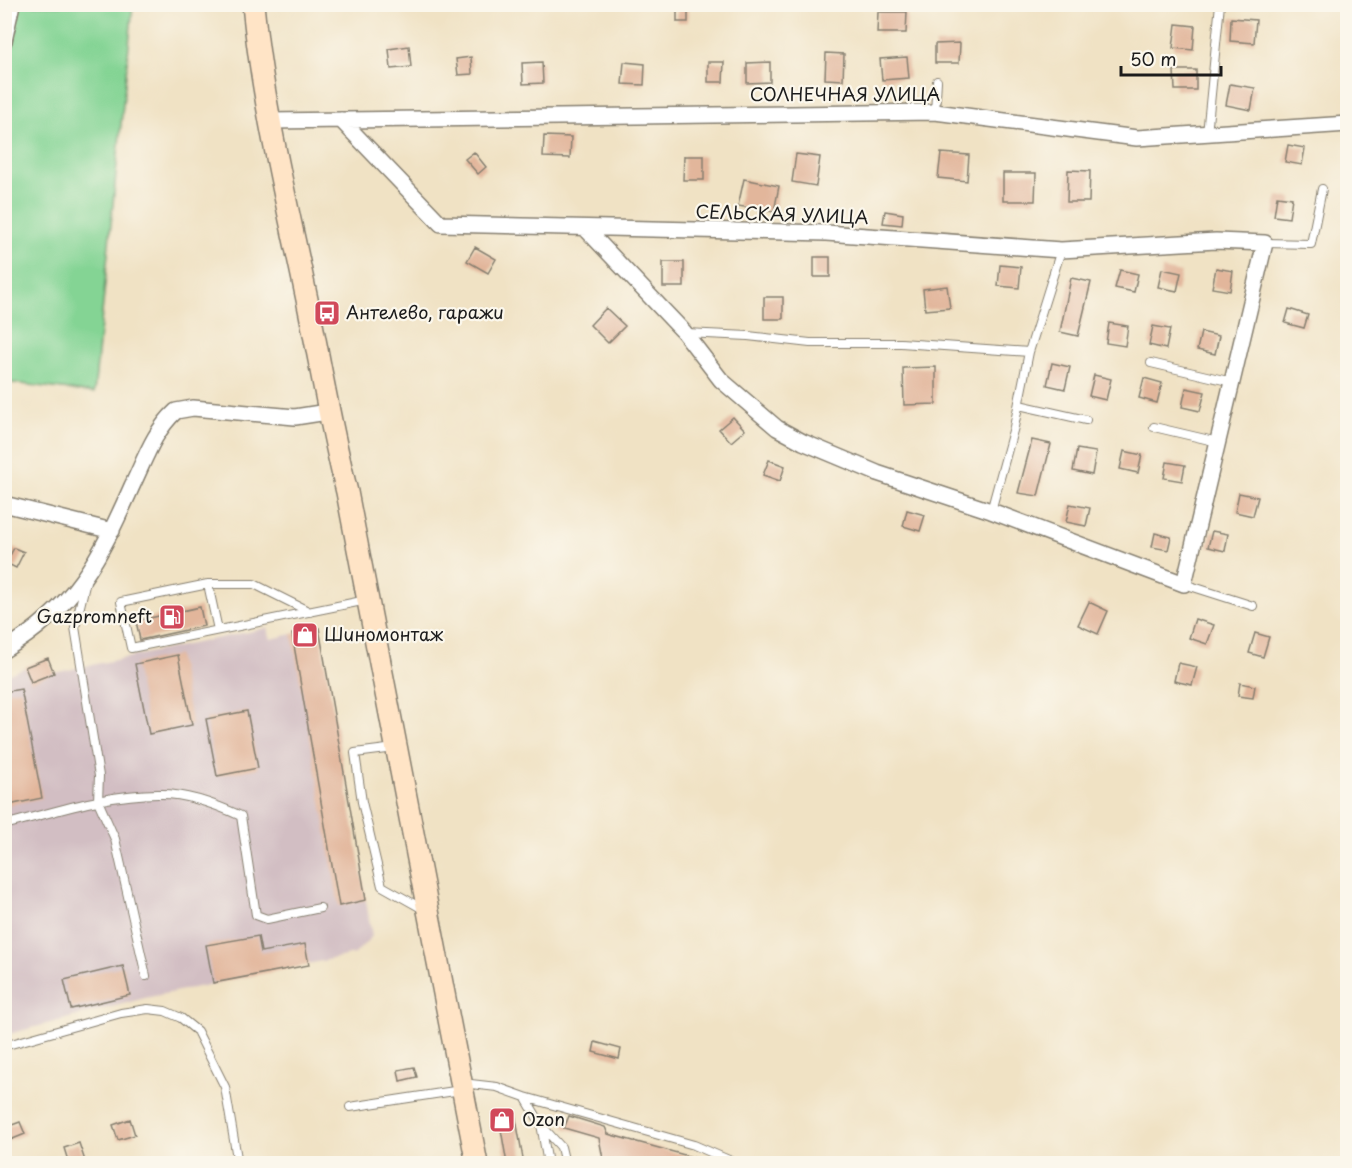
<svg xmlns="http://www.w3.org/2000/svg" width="1352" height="1168" viewBox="0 0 1352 1168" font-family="'Playpen Sans',sans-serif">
	<rect width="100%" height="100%" fill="#fbf7ec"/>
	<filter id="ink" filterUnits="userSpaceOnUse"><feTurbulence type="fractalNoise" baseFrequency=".0167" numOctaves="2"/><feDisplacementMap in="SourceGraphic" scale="12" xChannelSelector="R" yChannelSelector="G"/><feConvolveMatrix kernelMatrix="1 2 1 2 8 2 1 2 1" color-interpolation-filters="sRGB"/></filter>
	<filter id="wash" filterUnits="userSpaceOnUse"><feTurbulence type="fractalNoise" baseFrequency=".008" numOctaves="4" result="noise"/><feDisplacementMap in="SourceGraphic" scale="24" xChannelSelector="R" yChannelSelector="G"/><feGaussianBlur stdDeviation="1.35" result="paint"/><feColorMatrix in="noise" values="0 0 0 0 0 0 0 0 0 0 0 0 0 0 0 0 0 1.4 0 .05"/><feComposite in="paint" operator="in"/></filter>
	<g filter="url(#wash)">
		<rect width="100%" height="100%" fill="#f0e2c4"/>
		<path fill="#d2bec3" d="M267,628L271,639L319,628L372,936L355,954L145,998L5,1035V676L48,658L54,673Z"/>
		<path fill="#84d494" stroke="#507858" stroke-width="1.5" d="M5,5H133L94,393L5,382Z"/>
		<g id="blocks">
			<path fill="#e2b69b" d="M677,4H688V22H677Z
				M878,12H907L906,33H877Z
				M1231,18L1256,20L1254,43L1230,41Z
				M1176,24L1195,26L1193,50L1173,48Z
				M960,43L959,63H935V44Z
				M409,46L411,67L391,69L389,49Z
				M826,53L844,54L843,80L825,79Z
				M471,57L472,74L458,75L456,59Z
				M907,57L909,78L882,80L880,59Z
				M542,62L543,83L523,84L522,63Z
				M624,62L645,64L644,85L622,84Z
				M708,62H724L723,82H708Z
				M770,62V82L747,83V63Z
				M1174,70H1196V90H1175Z
				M1230,84L1255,88L1251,110L1226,105Z
				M544,136L571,137L570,158L543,157Z
				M1288,145L1305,148L1302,165L1285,162Z
				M474,152L486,167L478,174L465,159Z
				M941,153L969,155L967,181L938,178Z
				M796,154L820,157L816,186L792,182Z
				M684,156H704V180H683Z
				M1068,170L1090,171L1089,202H1067Z
				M1003,173H1036L1035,201H1003Z
				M744,179L779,186L774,212L738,206Z
				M1277,196L1292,198L1289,218L1274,216Z
				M885,211L903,214L902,225L883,223Z
				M475,247L496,259L488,273L467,261Z
				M814,257H830V277H814Z
				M663,262H684V287H663Z
				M1000,265L1021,267L1019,288L998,286Z
				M1216,268L1233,271L1230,291L1212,288Z
				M1162,269L1181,273L1177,291L1158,287Z
				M1120,270L1138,274L1134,292L1115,288Z
				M1071,278L1091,282L1078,336L1060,332Z
				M947,286L950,308L925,310L923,289Z
				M764,297H783V319H764Z
				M606,308L625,326L608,343L590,325Z
				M1289,309L1308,315L1304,328L1285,323Z
				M1109,323L1128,326L1125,346L1106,343Z
				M1153,326L1170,329L1166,349L1149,345Z
				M1201,332L1219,336L1215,354L1197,350Z
				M1052,363L1070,367L1065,389L1047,385Z
				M936,367V404L904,405L903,368Z
				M1094,375L1111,379L1106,400L1089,396Z
				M1144,378L1162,383L1157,403L1139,398Z
				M1186,388L1205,392L1200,411L1182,407Z
				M733,417L745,430L731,442L719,429Z
				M1032,440L1051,444L1038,496L1018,493Z
				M1077,449L1096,452L1092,475L1073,471Z
				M1124,451L1142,455L1138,473L1120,469Z
				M769,460L785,466L780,481L763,475Z
				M1167,462L1185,465L1182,481L1164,478Z
				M1239,493L1258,497L1253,516L1235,512Z
				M1070,504L1090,508L1086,526L1066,522Z
				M907,510L925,515L920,531L903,526Z
				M1212,531L1228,534L1225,551L1208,547Z
				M1155,533L1171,537L1168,550L1152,547Z
				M14,548L24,552L16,568L6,563Z
				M1089,602L1108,611L1098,634L1078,625Z
				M200,607L204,626L140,640L136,621Z
				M1195,619L1214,625L1207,644L1189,638Z
				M319,628L366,900L339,906L292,634Z
				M1255,633L1269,637L1263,657L1249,653Z
				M178,655L192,725L149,734L135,664Z
				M48,658L54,673L31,682L25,667Z
				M1178,663L1197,667L1192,685L1174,681Z
				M1240,683L1255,686L1253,698L1238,696Z
				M21,689L42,798L4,806V692Z
				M247,711L258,768L217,776L206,719Z
				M258,936L261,952L305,944L309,965L213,983L206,945Z
				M123,966L130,995L71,1009L64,980Z
				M595,1042L621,1049L619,1059L593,1052Z
				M414,1067L417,1077L400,1081L398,1070Z
				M515,1114L524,1164H507L499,1118Z
				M569,1116L605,1127L608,1134L703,1160V1164H604L599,1138L564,1128Z
				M130,1119L135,1135L118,1140L113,1125Z
				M20,1122L25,1134L8,1141L4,1128Z
				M79,1143L86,1164H69L64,1148Z"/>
		</g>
	</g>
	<g filter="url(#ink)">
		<use href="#blocks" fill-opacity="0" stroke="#867f70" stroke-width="1.5"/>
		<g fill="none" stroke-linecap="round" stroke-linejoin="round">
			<defs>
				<path id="service" d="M935,112L937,81
					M1207,134L1220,4
					M1265,243L1311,244L1322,189
					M686,333L748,336L810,343H901L1029,352
					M1151,363L1232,382
					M1019,405L1086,420
					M1154,427L1218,442
					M991,511L1014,427L1029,352L1061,250
					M86,581L75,627L99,776L98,801L115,839L146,976
					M208,584L218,630
					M1184,584L1253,606
					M310,612L254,584H208L121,602L131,648L367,600
					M395,748L355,753L362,802L382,886L423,909
					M4,825C55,812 109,793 162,794C187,794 217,805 241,816L256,915L267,919L320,908
					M4,1046L121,1013L148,1009L165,1011L181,1018L197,1031L225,1087L238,1164
					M462,1083L497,1087L525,1097L541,1124L548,1164
					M525,1097L694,1145L738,1164
					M350,1107L461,1090
					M541,1125L561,1147L565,1164"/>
				<path id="minor" d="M4,41L12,4
					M341,120L441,224L826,233L1061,250L1216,241L1265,243L1184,584L991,511L877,473L803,442L777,428L721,380L684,332L587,230
					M270,121L935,112L1137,138L1348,124
					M4,504L112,531
					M4,650C75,608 100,558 132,486C145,459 154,431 176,411L193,408L295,417L327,412"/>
				<path id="secondary" d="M253,4C263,109 289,211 310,314C322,374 332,433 347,492L477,1164"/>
			</defs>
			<use href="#service" stroke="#867f70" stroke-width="10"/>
			<use href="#minor" stroke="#867f70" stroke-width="18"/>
			<use href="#secondary" stroke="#867f70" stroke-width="24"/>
			<use href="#service" stroke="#fff" stroke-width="8"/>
			<use href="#minor" stroke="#fff" stroke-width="15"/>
			<use href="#secondary" stroke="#ffe4c6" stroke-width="21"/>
		</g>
	</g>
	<defs>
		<symbol id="bus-square" viewBox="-11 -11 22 22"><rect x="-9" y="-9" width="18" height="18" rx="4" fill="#d1495b" stroke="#fbf7ec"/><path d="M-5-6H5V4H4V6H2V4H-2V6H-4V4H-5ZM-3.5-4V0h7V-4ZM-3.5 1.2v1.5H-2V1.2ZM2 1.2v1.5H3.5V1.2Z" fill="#fff"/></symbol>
		<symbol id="fuel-square" viewBox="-11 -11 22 22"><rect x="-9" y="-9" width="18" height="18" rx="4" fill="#d1495b" stroke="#fbf7ec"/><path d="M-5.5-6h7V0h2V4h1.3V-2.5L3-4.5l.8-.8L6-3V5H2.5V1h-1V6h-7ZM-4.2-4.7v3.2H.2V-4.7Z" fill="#fff"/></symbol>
		<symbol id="shop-square" viewBox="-11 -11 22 22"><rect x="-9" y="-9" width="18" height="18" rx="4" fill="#d1495b" stroke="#fbf7ec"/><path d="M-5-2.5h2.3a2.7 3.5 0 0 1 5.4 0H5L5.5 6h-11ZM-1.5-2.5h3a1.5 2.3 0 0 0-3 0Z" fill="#fff"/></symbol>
	</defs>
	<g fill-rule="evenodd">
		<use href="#bus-square" x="312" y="298" width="30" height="30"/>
		<use href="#fuel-square" x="157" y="602" width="30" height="30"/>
		<use href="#shop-square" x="290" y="620" width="30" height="30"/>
		<use href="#shop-square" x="487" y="1105" width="30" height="30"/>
	</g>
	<g text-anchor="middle" stroke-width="4.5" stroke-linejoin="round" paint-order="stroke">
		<g font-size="18" fill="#1c1c1c" stroke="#fbf7ec">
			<text x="845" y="101">СОЛНЕЧНАЯ УЛИЦА</text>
			<text transform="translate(782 215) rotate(2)" y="6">СЕЛЬСКАЯ УЛИЦА</text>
		</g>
		<g font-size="18" fill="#1c1c1c" stroke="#fbf7ec" text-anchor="start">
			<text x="346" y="319">Антелево, гаражи</text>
			<text x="152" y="623" text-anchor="end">Gazpromneft</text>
			<text x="324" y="641">Шиномонтаж</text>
			<text x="522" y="1126">Ozon</text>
		</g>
	</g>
	<rect width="1352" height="1168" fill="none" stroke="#fbf7ec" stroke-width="24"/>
	<path d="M1121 66v9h100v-9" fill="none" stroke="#1c1c1c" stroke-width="3"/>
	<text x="1130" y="66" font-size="18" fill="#1c1c1c" stroke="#fbf7ec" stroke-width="4.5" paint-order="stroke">50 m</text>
</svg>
